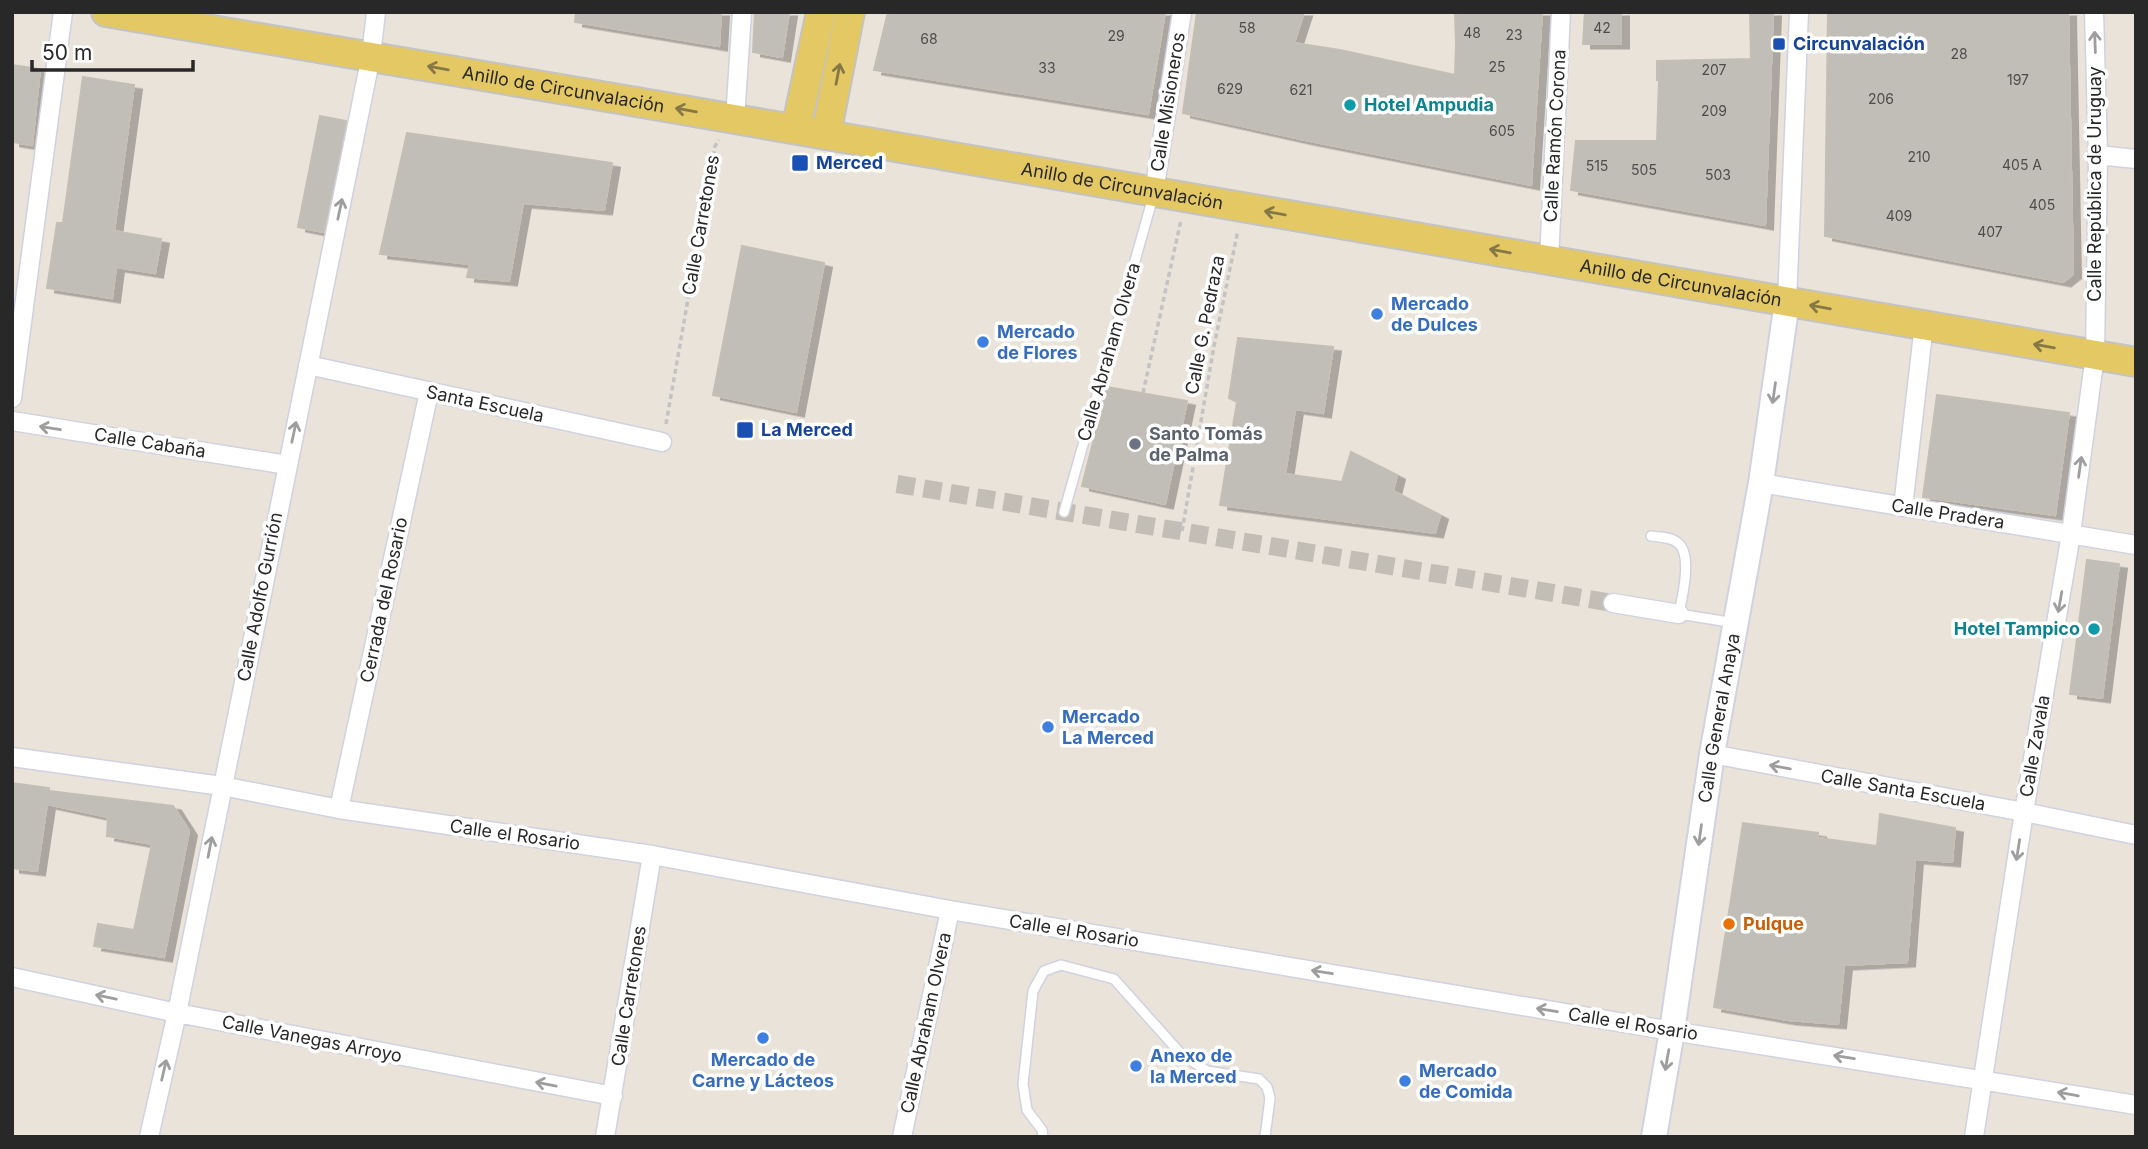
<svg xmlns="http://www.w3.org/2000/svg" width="2148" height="1149" viewBox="0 0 2148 1149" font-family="Inter,sans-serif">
	<defs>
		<filter id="shadow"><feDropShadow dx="8" dy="4.5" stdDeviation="0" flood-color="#0004"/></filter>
	</defs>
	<rect width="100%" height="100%" fill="#e9e3da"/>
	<path fill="#c1bdb7" stroke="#c4bfb4" stroke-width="2" filter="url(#shadow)" d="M576,12H721L719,46L575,22Z
		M755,12H789L782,57L753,52Z
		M888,12H1165L1148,114L874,70Z
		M1197,12H1304L1294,43L1340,50L1455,75L1456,44L1455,12H1542L1531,185L1305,140L1183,113Z
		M1585,12H1621V44H1583Z
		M1750,12H1773L1765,225L1571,190L1576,141H1657L1659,80H1657V61L1751,59Z
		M1828,12H2068L2073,274L2063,282L1825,236Z
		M12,65L40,69L32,145L12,142Z
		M83,77L134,85L114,231L161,239L155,273L116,267L112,298L47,288L57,223H63Z
		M320,116L346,121L324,232L298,227Z
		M407,133L612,163L604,210L523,203L509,281L467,277L470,264L380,254Z
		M742,246L824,263L796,412L713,395Z
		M1238,338L1333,347L1323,413L1295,409L1285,474L1342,482L1351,452L1397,475L1393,491L1440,515L1435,533L1220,505L1237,402L1229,398Z
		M1107,387L1187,401L1165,504L1082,486Z
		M1937,395L2069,413L2055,515L1923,497Z
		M2087,560L2119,564L2102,698L2070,694Z
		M12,783L49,788V791L173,806L189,831L164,957L94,946L98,924L134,930L152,844L107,836L108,817L47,804L37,871L12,868Z
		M1880,814L1955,828L1952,862L1915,859L1907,962L1844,965L1838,1024L1788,1020L1714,1007L1743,823L1818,833V838L1877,846Z"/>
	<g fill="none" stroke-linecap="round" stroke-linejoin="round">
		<path stroke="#c2beb6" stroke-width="18" stroke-dasharray="18 9" stroke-linecap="butt" d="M897,484L1613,603"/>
		<defs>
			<path id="lane" d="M1064,512L1153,197
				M1651,536C1659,537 1671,537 1678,543C1693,555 1682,597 1679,614L1735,623
				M1043,1137L1042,1130L1027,1110L1023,1084L1033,991L1044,971L1061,965L1114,979L1181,1054L1207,1071L1259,1079L1267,1087L1270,1098L1265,1137"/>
			<path id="street" d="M735,119L742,12
				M2098,155L2136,159
				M1154,192L1182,12
				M1549,260L1561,12
				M1787,302L1799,12
				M308,365L662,442
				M12,398L63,12
				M12,421L287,465
				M1761,483L2136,545
				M1903,507L1924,325
				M1613,603L1679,614
				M1712,754L2024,812L2136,835
				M12,757L222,786L339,809L652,855L950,910L1672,1031L2136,1105
				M339,809L429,392
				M12,977L177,1013L613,1096
				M149,1137L177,1013L371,56L376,12
				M605,1137L652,855
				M902,1137L950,910
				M1974,1137L2024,812L2071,534L2095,355L2098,155L2094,12"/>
			<g id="secondary">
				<path id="s1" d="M1654,1137L1672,1031L1712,754L1761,483L1787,302"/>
			</g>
			<g id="primary">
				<path id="s2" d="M106,12L625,100L2136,362"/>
				<path d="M796,129L821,12"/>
				<path d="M826,135L850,12"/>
			</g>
		</defs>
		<use href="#lane" stroke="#d0d2e0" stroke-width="12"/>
		<use href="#street" stroke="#d0d2e0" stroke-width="21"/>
		<use href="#secondary" stroke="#d0d2e0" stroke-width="28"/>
		<use href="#primary" stroke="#c3c3c3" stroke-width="32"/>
		<path stroke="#c3c3c3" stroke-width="3.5" stroke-dasharray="5 3.5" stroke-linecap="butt" d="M1143,393L1181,220
			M666,424L715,146L719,140
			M1182,531L1214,346L1238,230"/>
		<use href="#lane" stroke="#fff" stroke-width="9"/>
		<use href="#street" stroke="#fff" stroke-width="18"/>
		<use href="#secondary" stroke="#fff" stroke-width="24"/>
		<use href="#primary" stroke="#e4c864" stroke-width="28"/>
	</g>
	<defs><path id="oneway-shaft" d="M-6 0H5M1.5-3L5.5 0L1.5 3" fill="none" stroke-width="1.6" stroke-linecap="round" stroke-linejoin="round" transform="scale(1.75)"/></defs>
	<g stroke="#9e9e9e">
		<use href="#oneway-shaft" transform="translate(2095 42) rotate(-92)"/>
		<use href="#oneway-shaft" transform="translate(340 209) rotate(-78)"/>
		<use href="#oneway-shaft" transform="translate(1774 393) rotate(98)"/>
		<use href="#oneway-shaft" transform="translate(50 428) rotate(-171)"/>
		<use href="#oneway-shaft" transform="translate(294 432) rotate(-78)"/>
		<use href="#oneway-shaft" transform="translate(2080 467) rotate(-82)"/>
		<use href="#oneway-shaft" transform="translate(2060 602) rotate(100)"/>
		<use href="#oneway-shaft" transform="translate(1780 767) rotate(-170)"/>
		<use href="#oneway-shaft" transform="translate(1700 835) rotate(98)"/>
		<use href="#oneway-shaft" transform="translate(210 847) rotate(-79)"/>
		<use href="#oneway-shaft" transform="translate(2018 850) rotate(99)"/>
		<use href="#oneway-shaft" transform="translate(1322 972) rotate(-171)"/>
		<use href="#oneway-shaft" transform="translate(106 997) rotate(-168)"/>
		<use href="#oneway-shaft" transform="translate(1547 1010) rotate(-171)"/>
		<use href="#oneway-shaft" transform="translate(1844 1057) rotate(-171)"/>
		<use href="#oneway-shaft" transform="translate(1667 1060) rotate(100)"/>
		<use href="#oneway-shaft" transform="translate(164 1070) rotate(-77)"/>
		<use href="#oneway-shaft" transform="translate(546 1084) rotate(-169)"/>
		<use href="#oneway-shaft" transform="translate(2068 1094) rotate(-170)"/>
	</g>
	<g stroke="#867846">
		<use href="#oneway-shaft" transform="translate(438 68) rotate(-170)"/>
		<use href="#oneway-shaft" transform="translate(838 74) rotate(-79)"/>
		<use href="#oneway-shaft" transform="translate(686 110) rotate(-170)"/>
		<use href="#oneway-shaft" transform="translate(1275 213) rotate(-170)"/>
		<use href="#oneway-shaft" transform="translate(1500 251) rotate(-170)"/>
		<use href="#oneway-shaft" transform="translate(1820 307) rotate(-170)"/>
		<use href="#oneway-shaft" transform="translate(2044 346) rotate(-170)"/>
	</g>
	<g fill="#1a4fb4" stroke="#fff" stroke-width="2.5">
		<rect x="1772" y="37" width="14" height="14" rx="3.5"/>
		<rect x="791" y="154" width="18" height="18" rx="3.5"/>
		<rect x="736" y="421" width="18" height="18" rx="3.5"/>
	</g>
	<g fill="#0f9aa8" stroke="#fff" stroke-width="2.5">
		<circle cx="1350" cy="105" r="7"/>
		<circle cx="2094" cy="629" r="7"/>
	</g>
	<g fill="#3f7fe0" stroke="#fff" stroke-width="2.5">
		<circle cx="1377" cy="314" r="7"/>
		<circle cx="983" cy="342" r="7"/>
		<circle cx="1048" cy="727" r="7"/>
		<circle cx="763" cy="1038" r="7"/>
		<circle cx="1136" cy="1066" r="7"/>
		<circle cx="1405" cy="1081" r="7"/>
	</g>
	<circle fill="#6b7280" stroke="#fff" stroke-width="2.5" cx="1135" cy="444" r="7"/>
	<circle fill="#e8710a" stroke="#fff" stroke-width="2.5" cx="1729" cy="924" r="7"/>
	<g text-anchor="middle" stroke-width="7" stroke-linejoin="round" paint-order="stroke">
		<g font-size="14" fill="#4e4d4c">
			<text x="1247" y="33">58</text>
			<text x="1602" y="33">42</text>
			<text x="1472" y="38">48</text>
			<text x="1514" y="40">23</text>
			<text x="1116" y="41">29</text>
			<text x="929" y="44">68</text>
			<text x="1959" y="59">28</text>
			<text x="1497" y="72">25</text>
			<text x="1047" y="73">33</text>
			<text x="1714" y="75">207</text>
			<text x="2018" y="85">197</text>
			<text x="1230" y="94">629</text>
			<text x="1301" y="95">621</text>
			<text x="1881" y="104">206</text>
			<text x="1714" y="116">209</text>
			<text x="1502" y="136">605</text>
			<text x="1919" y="162">210</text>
			<text x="2022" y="170">405 A</text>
			<text x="1597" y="171">515</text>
			<text x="1644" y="175">505</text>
			<text x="1718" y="180">503</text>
			<text x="2042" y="210">405</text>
			<text x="1899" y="221">409</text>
			<text x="1990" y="237">407</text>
		</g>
		<g font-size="18" font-weight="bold" fill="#164399" stroke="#fff" text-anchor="start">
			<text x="1793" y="50">Circunvalación</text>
			<text x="816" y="169">Merced</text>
			<text x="761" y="436">La Merced</text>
		</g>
		<g font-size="18" fill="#282828" stroke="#fff">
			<text dy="6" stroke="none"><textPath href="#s2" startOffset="464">Anillo de Circunvalación</textPath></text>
			<text transform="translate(1168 102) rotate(-81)" y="6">Calle Misioneros</text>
			<text transform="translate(1555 136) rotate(-87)" y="6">Calle Ramón Corona</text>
			<text transform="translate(2095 184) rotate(-90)" y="6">Calle República de Uruguay</text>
			<text dy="6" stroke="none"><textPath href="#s2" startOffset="1031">Anillo de Circunvalación</textPath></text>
			<text transform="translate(701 225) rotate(-80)" y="6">Calle Carretones</text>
			<text dy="6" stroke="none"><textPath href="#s2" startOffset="1598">Anillo de Circunvalación</textPath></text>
			<text transform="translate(1205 325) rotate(-79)" y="6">Calle G. Pedraza</text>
			<text transform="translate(1109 352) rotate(-74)" y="6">Calle Abraham Olvera</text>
			<text transform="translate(485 404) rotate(12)" y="6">Santa Escuela</text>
			<text transform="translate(150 443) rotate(9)" y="6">Calle Cabaña</text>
			<text transform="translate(1948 514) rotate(9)" y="6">Calle Pradera</text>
			<text transform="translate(260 597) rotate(-79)" y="6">Calle Adolfo Gurrión</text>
			<text transform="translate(384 600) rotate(-78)" y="6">Cerrada del Rosario</text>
			<text dy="6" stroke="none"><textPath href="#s1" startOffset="424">Calle General Anaya</textPath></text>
			<text transform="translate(2035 746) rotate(-80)" y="6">Calle Zavala</text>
			<text transform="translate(1903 790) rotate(10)" y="6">Calle Santa Escuela</text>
			<text transform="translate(515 835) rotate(8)" y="6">Calle el Rosario</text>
			<text transform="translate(1074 931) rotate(9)" y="6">Calle el Rosario</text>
			<text transform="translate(629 996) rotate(-81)" y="6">Calle Carretones</text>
			<text transform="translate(926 1023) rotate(-78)" y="6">Calle Abraham Olvera</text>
			<text transform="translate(1633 1024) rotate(9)" y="6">Calle el Rosario</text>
			<text transform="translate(312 1039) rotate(11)" y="6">Calle Vanegas Arroyo</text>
		</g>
		<g font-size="18" font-weight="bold" fill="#0d838f" stroke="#fff" text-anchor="start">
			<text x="1364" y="111">Hotel Ampudia</text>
			<text x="2080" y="635" text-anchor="end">Hotel Tampico</text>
		</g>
		<g font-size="18" font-weight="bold" fill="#366cbe" stroke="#fff" text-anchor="start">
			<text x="1391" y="310">Mercado<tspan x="1391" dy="21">de Dulces</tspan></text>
			<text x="997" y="338">Mercado<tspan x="997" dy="21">de Flores</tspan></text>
			<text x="1062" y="723">Mercado<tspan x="1062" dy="21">La Merced</tspan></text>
			<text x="1150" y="1062">Anexo de<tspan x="1150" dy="21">la Merced</tspan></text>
			<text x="763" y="1066" text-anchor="middle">Mercado de<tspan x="763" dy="21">Carne y Lácteos</tspan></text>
			<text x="1419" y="1077">Mercado<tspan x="1419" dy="21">de Comida</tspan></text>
		</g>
		<g font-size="18" font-weight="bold" fill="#5b616d" stroke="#fff" text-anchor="start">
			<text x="1149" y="440">Santo Tomás<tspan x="1149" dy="21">de Palma</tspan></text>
		</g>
		<g font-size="18" font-weight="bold" fill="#c56008" stroke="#fff" text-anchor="start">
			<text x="1743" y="930">Pulque</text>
		</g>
	</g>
	<rect width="2148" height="1149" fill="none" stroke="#282828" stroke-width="28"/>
	<path d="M32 60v10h161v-10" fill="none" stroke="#282828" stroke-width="3.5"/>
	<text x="42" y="60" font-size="21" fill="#282828" stroke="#ffffff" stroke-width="5" paint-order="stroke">50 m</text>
</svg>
